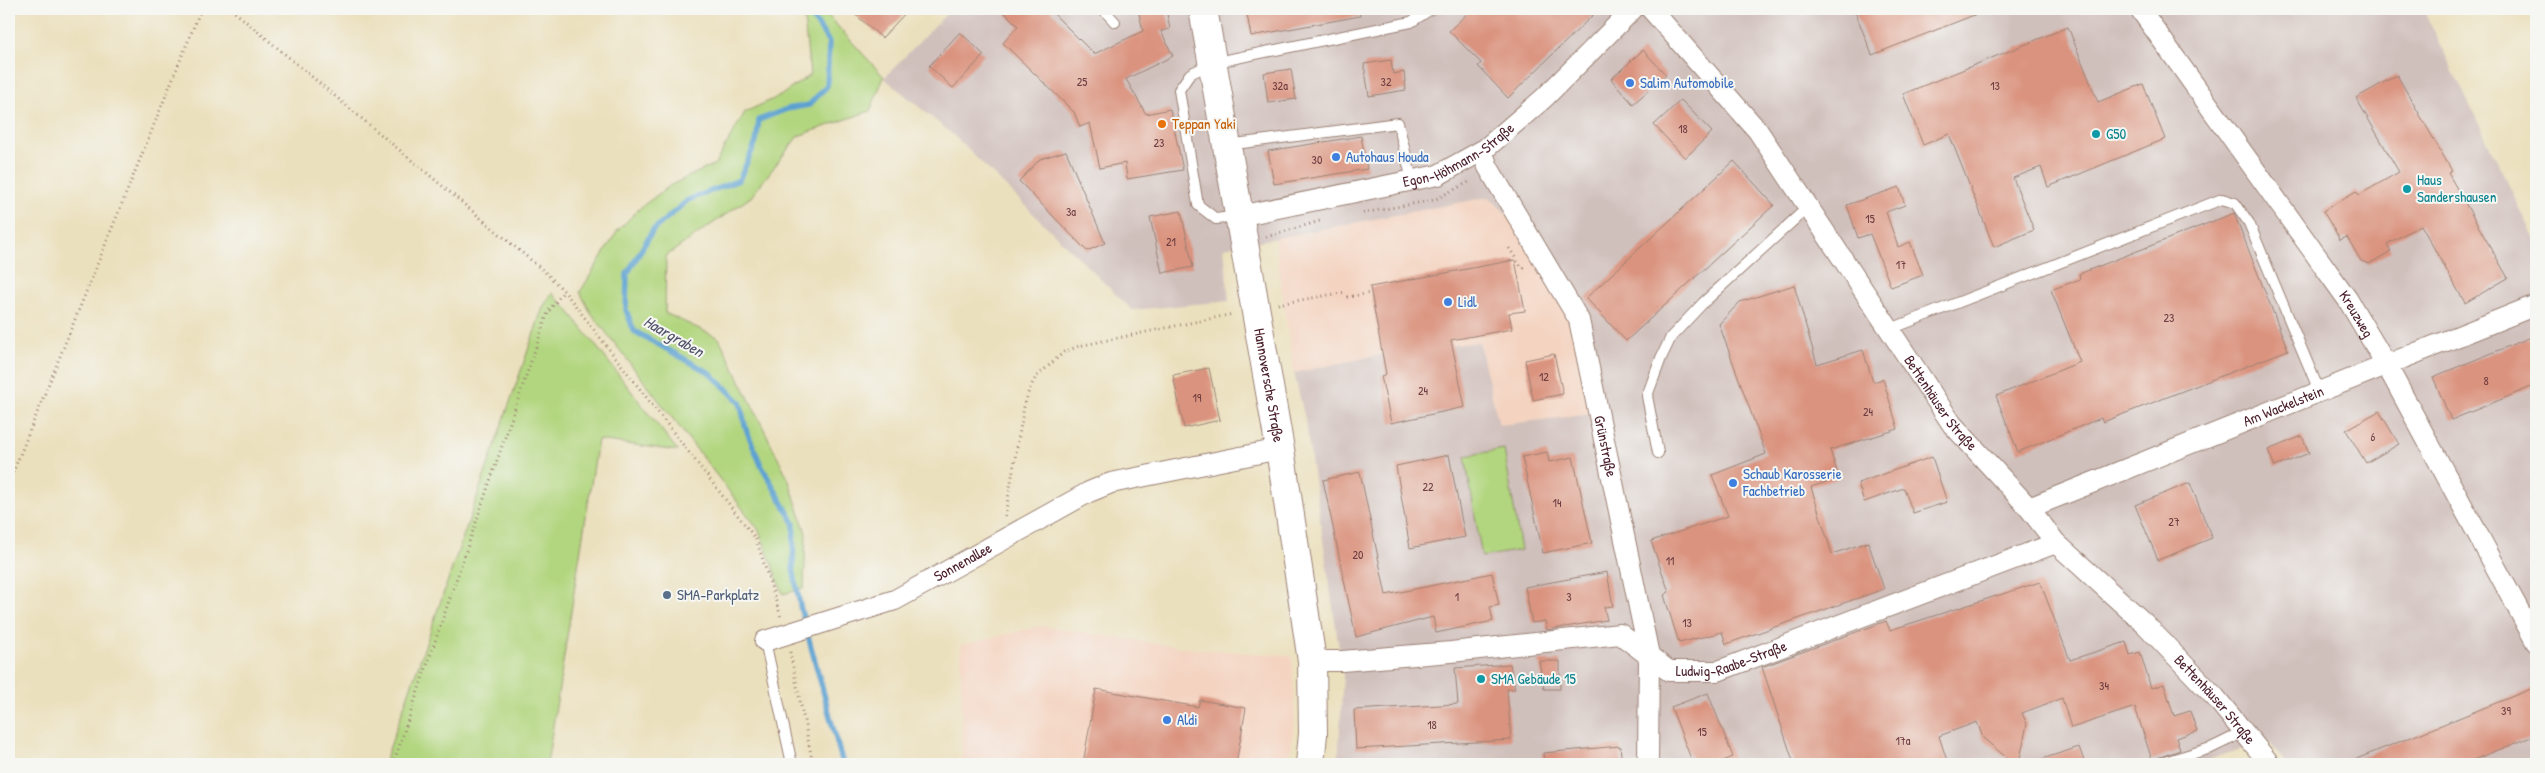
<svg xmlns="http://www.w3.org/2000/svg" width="2545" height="773" viewBox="0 0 2545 773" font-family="'Patrick Hand',sans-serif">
	<rect width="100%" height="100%" fill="#f6f6f2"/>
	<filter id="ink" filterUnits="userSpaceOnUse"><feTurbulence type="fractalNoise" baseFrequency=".02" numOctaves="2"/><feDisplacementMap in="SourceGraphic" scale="10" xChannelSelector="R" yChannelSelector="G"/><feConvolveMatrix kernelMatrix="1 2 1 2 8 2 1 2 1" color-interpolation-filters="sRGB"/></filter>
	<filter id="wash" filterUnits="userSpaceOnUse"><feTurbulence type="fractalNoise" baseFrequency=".0096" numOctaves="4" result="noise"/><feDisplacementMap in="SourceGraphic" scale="20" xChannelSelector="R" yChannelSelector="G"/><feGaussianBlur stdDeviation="1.12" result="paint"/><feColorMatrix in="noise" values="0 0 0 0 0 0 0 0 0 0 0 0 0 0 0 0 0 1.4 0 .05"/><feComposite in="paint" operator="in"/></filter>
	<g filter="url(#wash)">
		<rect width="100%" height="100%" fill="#ebe0bd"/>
		<path fill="#f4d3c0" d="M1489,197L1532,239L1576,323L1592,414L1499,425L1379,355L1294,373L1274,237Z
			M1041,626L1187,648L1292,656L1295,717L1289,764H962L961,645Z"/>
		<path fill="#d0c0bc" d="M951,9H2423L2536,241V764H2287L2263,735L2241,749L2196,764H1338L1343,675L1305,419L1294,373L1379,355L1479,342L1499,425L1592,414L1576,323L1532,239L1489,197L1224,248L1229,301L1132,310L952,134L884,78Z"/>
		<path fill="#b2d67f" stroke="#7e7a55" d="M795,9H822L884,77L870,111L798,136L751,197L666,256L665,313L719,338L788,478L806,533L804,588L783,594L759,530L591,313L580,292L618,230L641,207L671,185L715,164L745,112L780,96L810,75L804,19Z
			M552,293L568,310L678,451L598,440L547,764H384L543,307Z
			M1504,449L1521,550L1482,557L1465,456Z"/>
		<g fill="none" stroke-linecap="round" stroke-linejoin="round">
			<path stroke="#5ca1d1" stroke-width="5.5" d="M807,9L829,42L827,86L809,105L787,109L759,120L756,142L739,180L688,200L653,230L627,274L626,310L634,331L710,373L740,402L746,429L761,465L794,523L793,568L801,610L843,764"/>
		</g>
		<g id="blocks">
			<path fill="#da937e" d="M849,9H909L882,38Z
				M1001,9H1049L1094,54L1143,31L1138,9H1166L1170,29L1161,31L1173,56L1126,79L1146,114L1170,109L1183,170L1127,179L1125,163L1100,168L1090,123L1080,127L1074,112L1003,43L1018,26Z
				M1246,9H1359L1360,16L1251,36Z
				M1472,9H1599L1508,98L1478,66L1481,63L1449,31Z
				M1854,9H1986L1987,10L1872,55Z
				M2068,27L2098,102L2143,84L2165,139L2048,187L2041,167L2013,178L2034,230L1994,247L1949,134L1923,145L1903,94Z
				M960,32L984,55L953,88L929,66Z
				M1643,50L1666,75L1633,104L1611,79Z
				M1391,60L1393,74L1404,72L1406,90L1369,96L1364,64Z
				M1291,69L1296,99L1268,103L1264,73Z
				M2397,75L2452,171L2448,173L2508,278L2465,303L2421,225L2387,244L2391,251L2369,264L2361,261L2347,237L2340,240L2323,211L2356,191L2359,195L2399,172L2356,98Z
				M1681,100L1712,132L1685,158L1654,125Z
				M1361,136L1367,169L1274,184L1268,151Z
				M1066,151L1105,243L1087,251L1019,181L1040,159Z
				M1734,161L1774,205L1626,341L1586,298Z
				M1899,187L1905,205L1886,212L1898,247L1910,242L1923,275L1891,287L1870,234L1858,238L1847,205Z
				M1181,211L1193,267L1162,273L1150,217Z
				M2234,213L2288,350L2103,422L2101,418L2018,452L1996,396L2080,362L2051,290L2080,279L2079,274Z
				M1515,260L1525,311L1509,313L1512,329L1451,340L1465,407L1391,423L1381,376L1386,374L1370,287Z
				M1794,285L1817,364L1863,350L1873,382L1883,379L1898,429L1830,450L1839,478L1811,487L1832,554L1868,542L1884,589L1726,644L1722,632L1679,643L1664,595L1669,592L1651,541L1728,516L1712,475L1766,454L1719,324L1740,302Z
				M2536,335V385L2451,420L2433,377Z
				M1554,354L1563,394L1533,400L1525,360Z
				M1209,368L1220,420L1184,428L1173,375Z
				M2379,411L2399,444L2366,463L2346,430Z
				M2302,436L2309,453L2275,467L2268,450Z
				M1547,452L1549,462L1573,457L1592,543L1543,553L1522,457Z
				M1449,455L1465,537L1410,548L1396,466Z
				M1932,457L1947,502L1913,513L1904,488L1864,502L1858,483Z
				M1360,472L1386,595L1492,573L1499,605L1490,607L1493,621L1436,633L1433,617L1356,637L1323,480Z
				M2190,483L2212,538L2158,560L2135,505Z
				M1607,572L1613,606L1604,607L1607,620L1547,630L1545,621L1532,623L1525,587Z
				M2040,582L2070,660L2126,642L2130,655L2140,652L2151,688L2164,684L2174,716L2190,711L2197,731L2176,738L2180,750L2152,760L2135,707L2071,728L2062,698L2022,713L2027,724L2019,764H2014L1983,738L1977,722L1939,736L1948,764H1794L1762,667L1886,621L1890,630Z
				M1539,661H1560V689H1544Z
				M1510,664L1515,689H1507L1511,740L1356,749L1354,710L1458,704L1455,668Z
				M2536,687V735L2463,764H2344Z
				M1096,689L1198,707L1200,700L1246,708L1236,764H1083Z
				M1708,693L1733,757L1716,764H1693L1671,707Z
				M1620,746L1622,764H1544L1543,753Z
				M2079,747L2085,764H2036V761Z"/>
		</g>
	</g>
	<g filter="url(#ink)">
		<use href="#blocks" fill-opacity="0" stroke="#9a8074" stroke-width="1"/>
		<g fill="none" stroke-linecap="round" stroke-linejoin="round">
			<defs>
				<path id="lane" d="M1103,9L1115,22
					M1227,145L1398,123L1412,180
					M1238,216L1216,219L1198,205L1179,90L1190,74L1212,63L1411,22L1431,9
					M1888,330L2222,199L2235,203L2249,223L2320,393
					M1658,453L1647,396L1661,358L1671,337L1703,303L1808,207
					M765,641L792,764
					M1475,764H1477
					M2158,764L2211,748L2244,732"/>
				<g id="street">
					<path id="s1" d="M1651,9L1758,131L1952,424L2029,508L2056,543L2144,623L2215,697L2270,764"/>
					<path id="s2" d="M2140,9L2348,300L2387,366L2536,642"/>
					<path id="s3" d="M1482,151L1488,167L1579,320L1649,655L1648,764"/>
					<path id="s4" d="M1239,216L1438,175L1485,149L1544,98L1633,9"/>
					<path id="s5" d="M2029,508L2536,305"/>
					<path id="s6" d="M765,641L895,600L1089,492L1111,483L1280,449"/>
					<path id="s7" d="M1312,661H1342L1451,652L1620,634L1669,671H1718L2056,543"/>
				</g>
				<g id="secondary">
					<path id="s8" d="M1203,9L1280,449L1312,661L1313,734L1310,764"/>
				</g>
			</defs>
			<use href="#lane" stroke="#9a8074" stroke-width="12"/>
			<use href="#street" stroke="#9a8074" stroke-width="22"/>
			<use href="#secondary" stroke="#9a8074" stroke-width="30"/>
			<path stroke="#9a8074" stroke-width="3" stroke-dasharray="1 4" stroke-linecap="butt" d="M231,9L545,272L564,291L756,539L781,617
				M1363,213L1434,200L1471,181
				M1266,237L1320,221
				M1509,248L1522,268L1525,267
				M1347,297L1371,293
				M1278,304L1346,292
				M9,482L201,9
				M1005,516L1024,407L1029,390L1036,377L1064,352L1079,346L1233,314
				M790,652L813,764
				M393,764L548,312L564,291"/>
			<use href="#lane" stroke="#fff" stroke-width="10"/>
			<use href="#street" stroke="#fff" stroke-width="20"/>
			<use href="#secondary" stroke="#fff" stroke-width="28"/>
		</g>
	</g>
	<g fill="#3f7fe0" stroke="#f6f6f2" stroke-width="2">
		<circle cx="1630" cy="83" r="5"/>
		<circle cx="1336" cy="157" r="5"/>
		<circle cx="1448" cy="302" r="5"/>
		<circle cx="1733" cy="483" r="5"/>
		<circle cx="1167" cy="720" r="5"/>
	</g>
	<circle fill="#e8710a" stroke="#f6f6f2" stroke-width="2" cx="1162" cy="124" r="5"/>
	<g fill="#0f9aa8" stroke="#f6f6f2" stroke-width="2">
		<circle cx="2096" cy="134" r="5"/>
		<circle cx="2407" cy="189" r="5"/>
		<circle cx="1481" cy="679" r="5"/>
	</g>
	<circle fill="#5c6f8a" stroke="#f6f6f2" stroke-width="2" cx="667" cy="595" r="5"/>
	<g text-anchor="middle" stroke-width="4" stroke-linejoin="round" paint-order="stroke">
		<g font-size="12" fill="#6e3c40">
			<text x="1082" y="86">25</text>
			<text x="1386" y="86">32</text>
			<text x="1280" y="90">32a</text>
			<text x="1995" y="90">13</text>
			<text x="1683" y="133">18</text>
			<text x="1159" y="147">23</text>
			<text x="1317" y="164">30</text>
			<text x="1071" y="216">3a</text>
			<text x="1870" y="223">15</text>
			<text x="1171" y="246">21</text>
			<text x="1901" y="269">17</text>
			<text x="2169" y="322">23</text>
			<text x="1544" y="381">12</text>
			<text x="2486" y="385">8</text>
			<text x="1423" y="395">24</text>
			<text x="1197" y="402">19</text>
			<text x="1868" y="416">24</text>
			<text x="2373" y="441">6</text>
			<text x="1428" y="491">22</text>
			<text x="1557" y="507">14</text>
			<text x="2174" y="526">27</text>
			<text x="1358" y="559">20</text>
			<text x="1670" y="565">11</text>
			<text x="1457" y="601">1</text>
			<text x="1569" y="601">3</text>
			<text x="1687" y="627">13</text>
			<text x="2104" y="690">34</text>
			<text x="2506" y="715">39</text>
			<text x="1432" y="729">18</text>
			<text x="1702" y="736">15</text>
			<text x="1903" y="745">17a</text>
		</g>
		<g font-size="15" fill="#366cbe" stroke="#f6f6f2" text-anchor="start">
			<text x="1640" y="88">Salim Automobile</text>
			<text x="1346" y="162">Autohaus Houda</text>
			<text x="1458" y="307">Lidl</text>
			<text x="1743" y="479">Schaub Karosserie<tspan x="1743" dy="17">Fachbetrieb</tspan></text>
			<text x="1177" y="725">Aldi</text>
		</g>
		<g font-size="15" fill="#c56008" stroke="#f6f6f2" text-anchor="start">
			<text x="1172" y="129">Teppan Yaki</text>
		</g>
		<g font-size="15" fill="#0d838f" stroke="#f6f6f2" text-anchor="start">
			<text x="2106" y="139">G50</text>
			<text x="2417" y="185">Haus<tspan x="2417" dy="17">Sandershausen</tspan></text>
			<text x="1491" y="684">SMA Gebäude 15</text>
		</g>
		<g font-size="15" fill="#4a1f2b" stroke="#f6f6f2">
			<text dy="5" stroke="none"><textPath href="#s4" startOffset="230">Egon-Höhmann-Straße</textPath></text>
			<text dy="5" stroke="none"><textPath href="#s2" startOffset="374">Kreuzweg</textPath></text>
			<text dy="5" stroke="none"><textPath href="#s8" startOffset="382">Hannoversche Straße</textPath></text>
			<text dy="5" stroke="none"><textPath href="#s1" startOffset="490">Bettenhäuser Straße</textPath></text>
			<text dy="5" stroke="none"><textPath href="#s5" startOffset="274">Am Wackelstein</textPath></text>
			<text dy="5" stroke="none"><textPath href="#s3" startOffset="324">Grünstraße</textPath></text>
			<text dy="5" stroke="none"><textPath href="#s6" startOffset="214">Sonnenallee</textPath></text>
			<text dy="5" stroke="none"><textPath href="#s7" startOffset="435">Ludwig-Raabe-Straße</textPath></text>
			<text dy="5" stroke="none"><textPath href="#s1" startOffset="895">Bettenhäuser Straße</textPath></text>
		</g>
		<g font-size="15" fill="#4e5e75" stroke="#f6f6f2" text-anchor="start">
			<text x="677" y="600">SMA-Parkplatz</text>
		</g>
		<g font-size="16" font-style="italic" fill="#51536d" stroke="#f6f6f2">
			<text transform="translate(674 336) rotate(30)" y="6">Haargraben</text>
		</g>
	</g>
	<rect width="2545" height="773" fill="none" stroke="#f6f6f2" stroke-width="30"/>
</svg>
